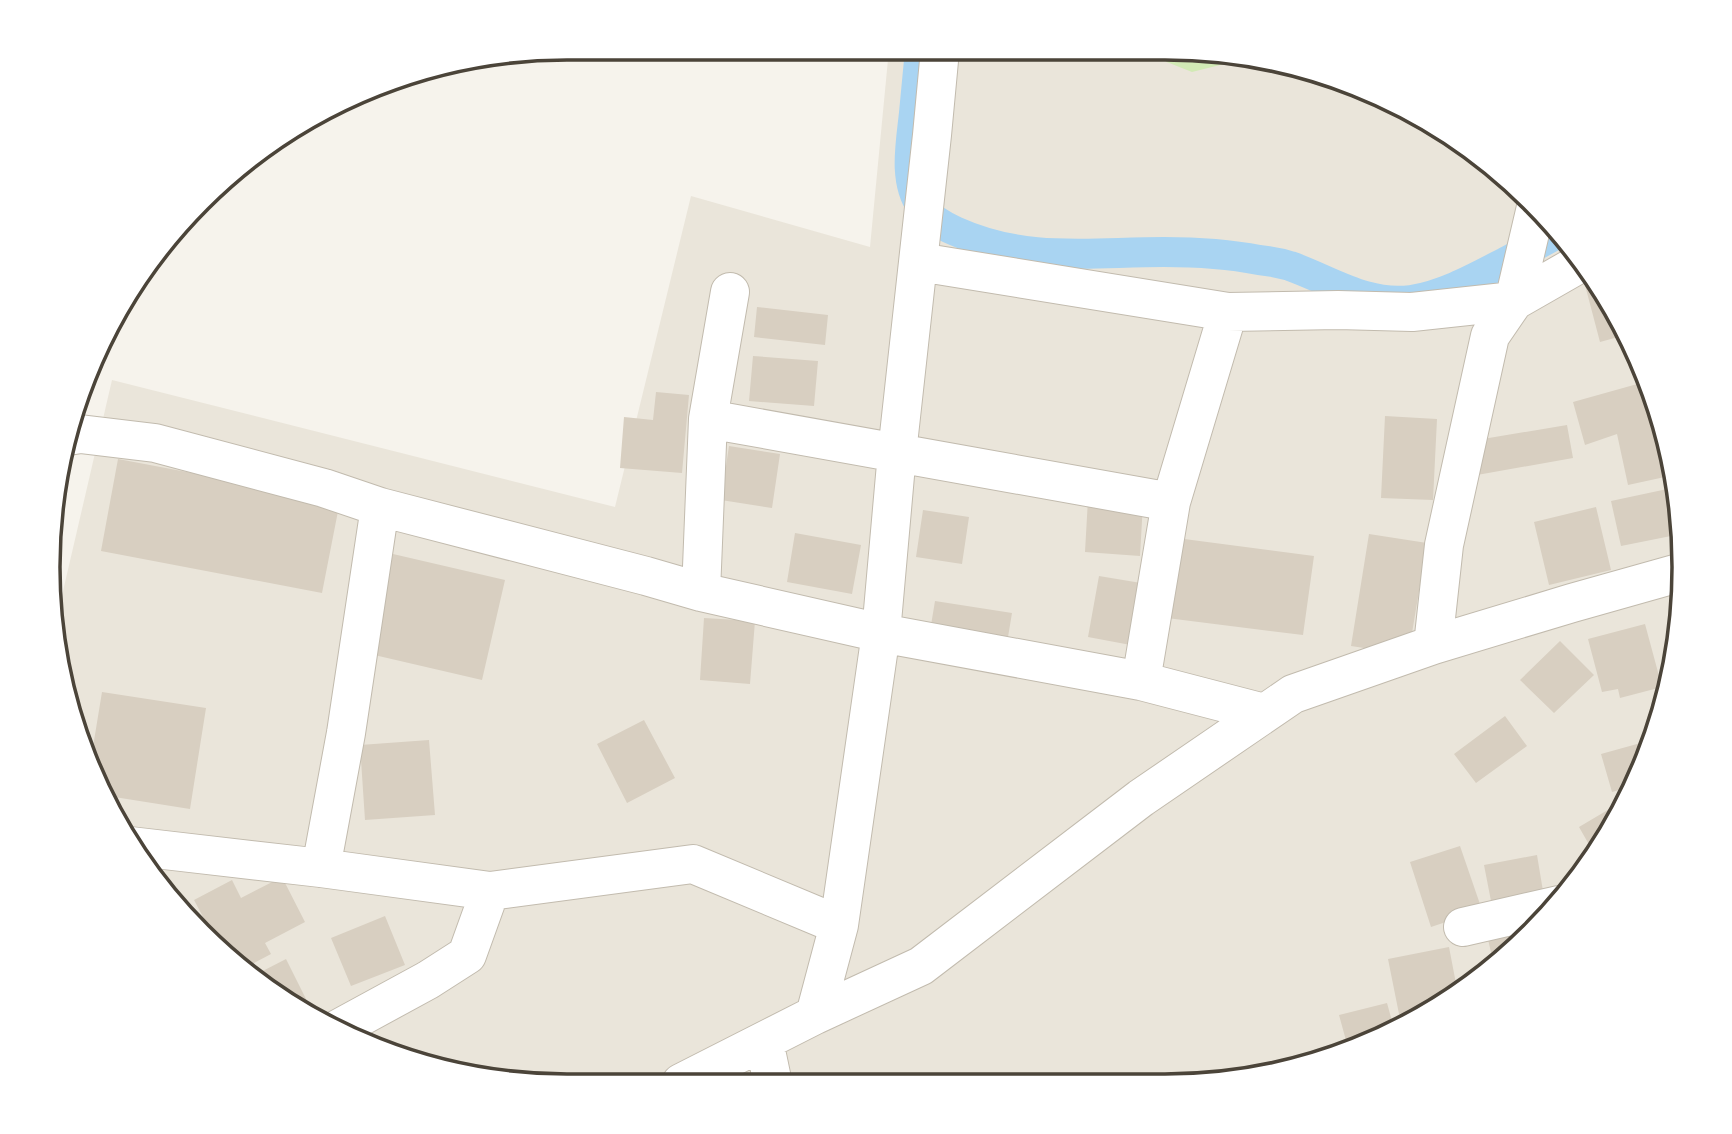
<svg xmlns="http://www.w3.org/2000/svg" width="1732" height="1134" viewBox="0 0 1732 1134" font-family="'Public Sans',sans-serif">
	<rect width="100%" height="100%" fill="#f6f3ec"/>
	<path fill="#eae5da" d="M889,49L1233,52L1395,101L1507,176L1577,250L1631,337L1667,432L1684,533L1680,634L1657,734L1615,827L1556,909L1482,979L1395,1033L1299,1069L1199,1086L500,1082L368,1047L225,958L135,855L65,701L57,617L112,380L615,507L691,196L870,247Z"/>
	<path fill="#d2eab5" d="M1139,51L1233,52L1252,57L1192,72Z"/>
	<g fill="none" stroke-linecap="round" stroke-linejoin="round">
		<path stroke="#a9d4f2" stroke-width="30" d="M920,50C918,71 916,92 914,113C911,143 903,180 921,206C929,218 942,225 955,231C1026,263 1089,252 1164,252C1195,252 1228,254 1259,260C1269,261 1280,263 1290,266C1330,280 1366,306 1411,300C1445,295 1478,276 1509,260C1526,251 1543,242 1560,232"/>
	</g>
	<path fill="#d8cfc1" d="M1597,282L1601,289L1629,334L1600,342L1585,285Z
		M757,307L828,315L825,345L754,337Z
		M753,356L818,361L814,406L749,401Z
		M1648,381L1664,425L1674,475L1628,485L1617,434L1585,445L1573,402Z
		M656,392L689,395L682,473L620,468L624,417L653,420Z
		M1385,416L1437,419L1433,500L1381,498Z
		M1567,425L1573,458L1477,475L1471,441Z
		M729,446L780,454L772,508L721,500Z
		M118,459L340,501L322,593L101,551Z
		M1672,488L1681,534L1621,546L1611,501Z
		M1088,499L1143,503L1140,556L1085,552Z
		M1596,507L1611,570L1549,585L1534,522Z
		M923,510L969,517L962,564L916,557Z
		M795,533L861,545L852,594L787,582Z
		M1369,534L1427,543L1412,633L1377,650L1351,646Z
		M1169,537L1314,556L1303,635L1159,617Z
		M393,554L505,580L482,680L370,654Z
		M1099,576L1147,584L1136,646L1088,637Z
		M935,601L1012,613L1007,643L930,631Z
		M704,618L755,621L750,684L700,680Z
		M1645,624L1662,687L1620,698L1618,689L1602,692L1588,639Z
		M1560,641L1594,675L1554,713L1520,680Z
		M102,692L206,708L190,809L108,796L91,759Z
		M1505,716L1527,746L1476,783L1454,754Z
		M644,720L675,778L627,803L597,744Z
		M1655,739L1634,786L1612,792L1601,754Z
		M429,740L435,815L365,820L360,745Z
		M1628,798L1615,827L1595,855L1579,827Z
		M1460,846L1482,910L1431,927L1410,862Z
		M1537,855L1543,891L1491,901L1484,865Z
		M282,877L305,922L265,943L271,954L243,969L225,958L194,900L232,880L241,898Z
		M385,916L405,965L351,986L331,938Z
		M1542,923L1503,960L1493,961L1487,935Z
		M1449,947L1458,994L1438,1006L1399,1014L1388,959Z
		M286,959L313,1013L253,976Z
		M1387,1003L1395,1032L1347,1044L1339,1015Z"/>
	<g fill="none" stroke-linecap="round" stroke-linejoin="round">
		<defs>
			<path id="minor" d="M919,262L1228,312
				M708,419L1171,502
				M68,436L80,434L155,443L324,488L380,507L646,576L701,592L881,633L1141,681L1264,713
				M701,592L708,419L730,292
				M1433,645L1444,545L1490,336L1514,301L1536,207
				M1141,681L1171,502L1228,312L1338,310L1412,312L1514,301L1584,261
				M130,846L321,868L490,891L693,864L839,925
				M321,868L346,733L380,507
				M1463,927L1559,905
				M815,1015L839,925L881,633L897,453L932,135L940,50
				M338,1029L428,980L467,955L490,891
				M764,1041L773,1084
				M681,1083L815,1015L921,966L1141,798L1293,694L1433,645L1572,603L1682,572"/>
		</defs>
		<use href="#minor" stroke="#c2bbae" stroke-width="40"/>
		<use href="#minor" stroke="#fff" stroke-width="38"/>
	</g>
	<path d="M0 0H1732V1134H0ZM567 60H1165A507 507 0 0 1 1672 567V567A507 507 0 0 1 1165 1074H567A507 507 0 0 1 60 567V567A507 507 0 0 1 567 60Z" fill="#fff" fill-rule="evenodd"/>
	<path fill="none" stroke="#4b4439" stroke-width="3.5" d="M567 60H1165A507 507 0 0 1 1672 567V567A507 507 0 0 1 1165 1074H567A507 507 0 0 1 60 567V567A507 507 0 0 1 567 60Z"/>
</svg>
